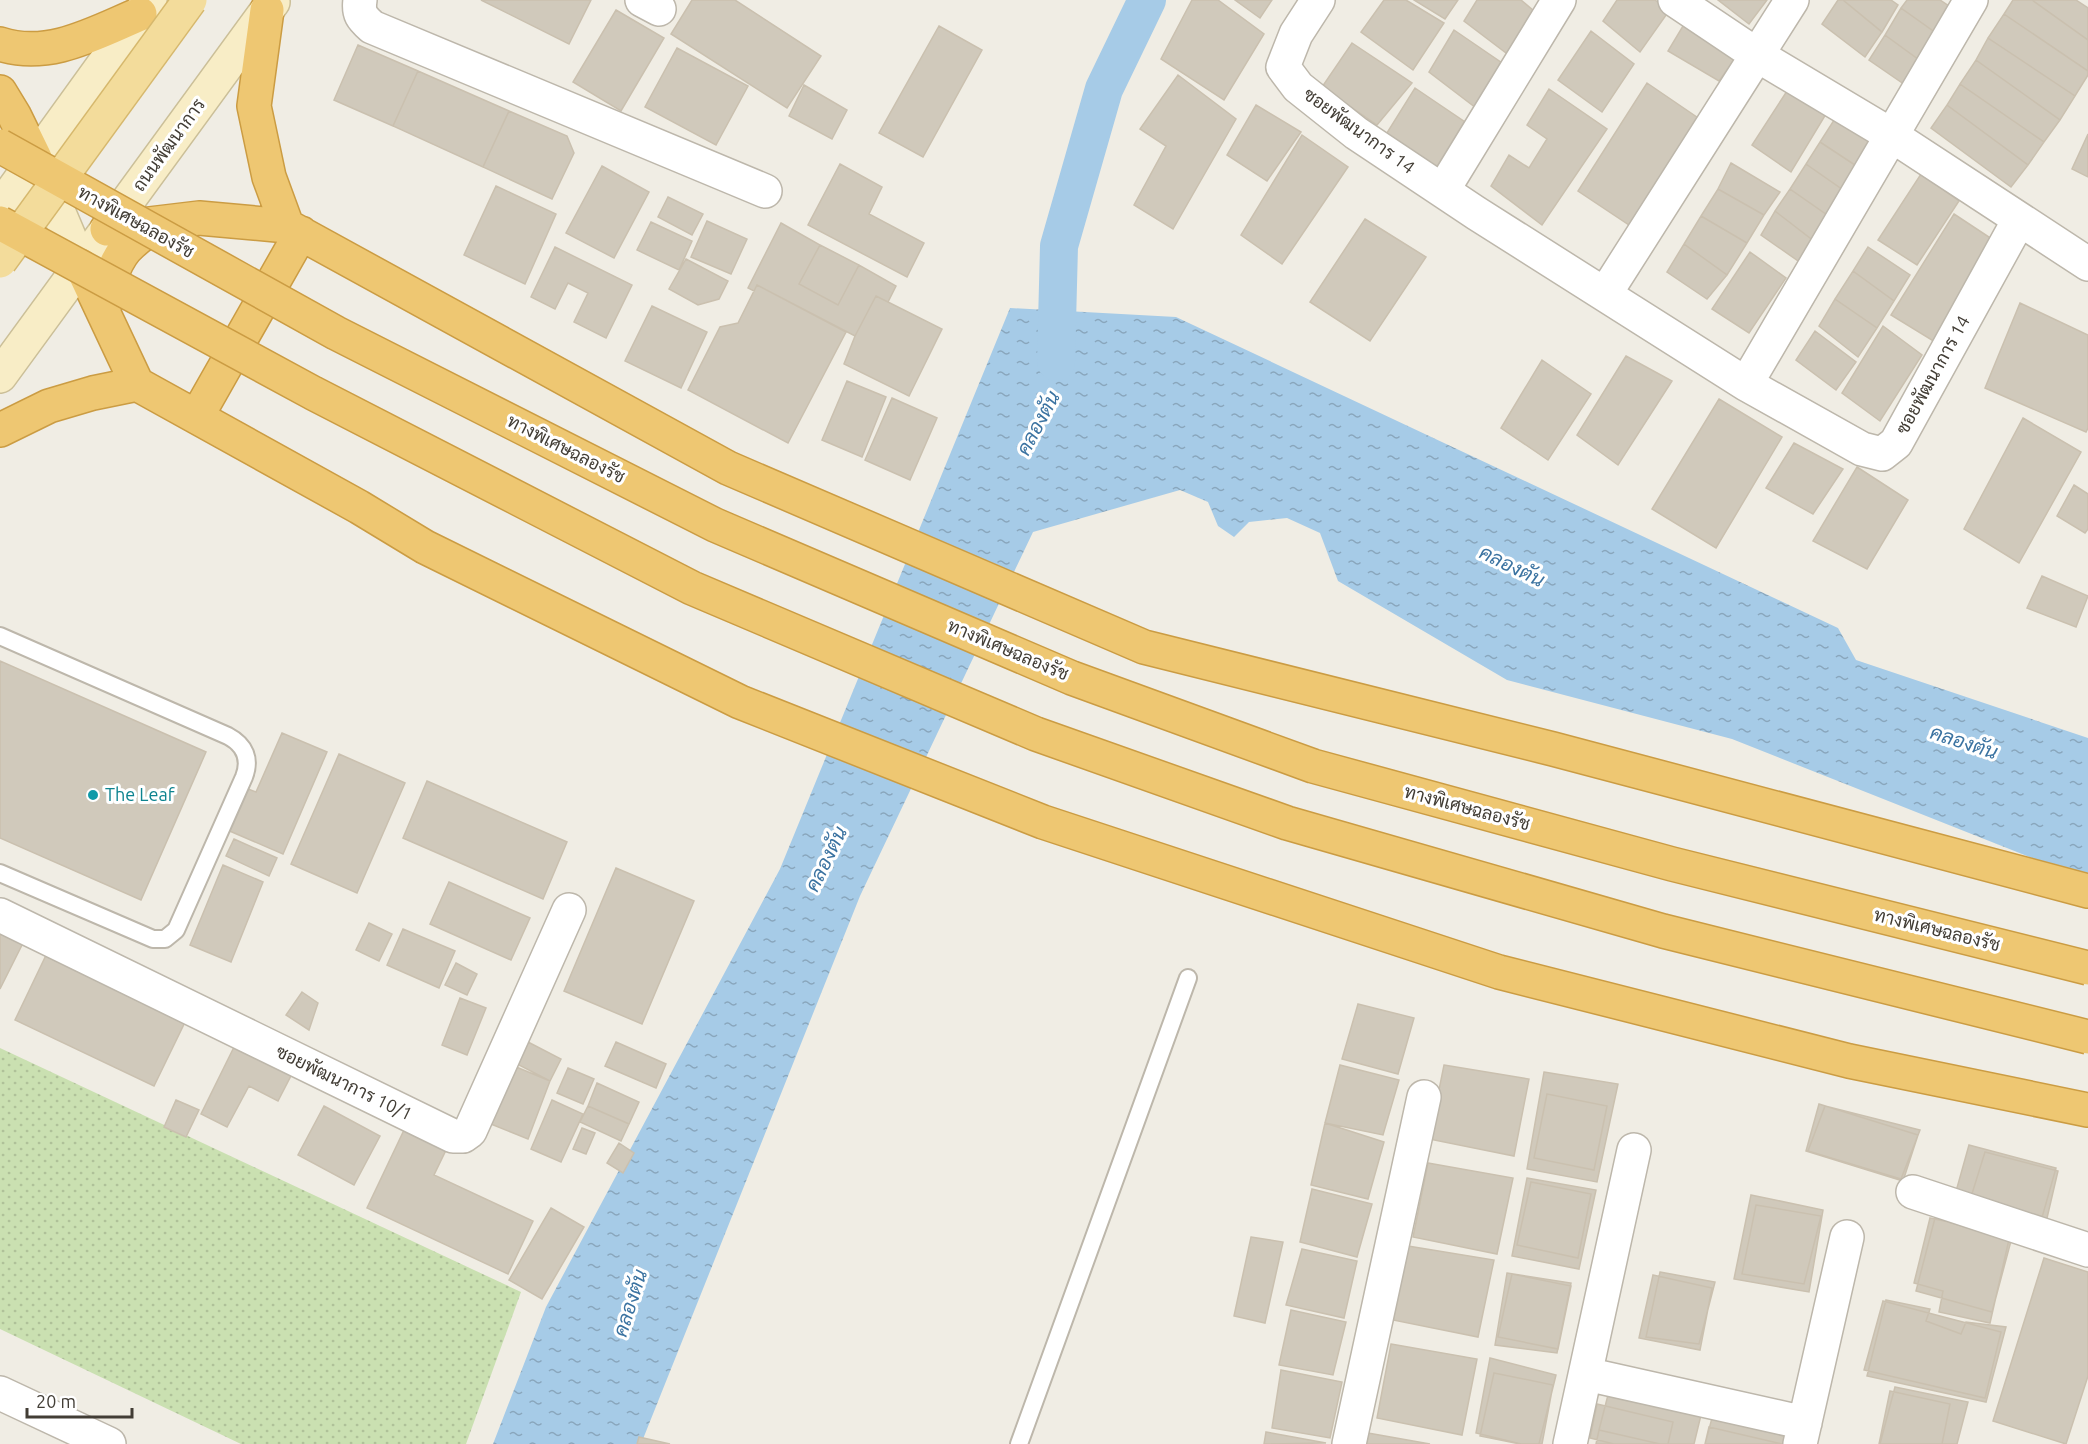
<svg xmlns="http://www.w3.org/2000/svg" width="2088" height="1444" viewBox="0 0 2088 1444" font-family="Ubuntu,Sarabun,sans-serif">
	<defs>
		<pattern id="grass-dots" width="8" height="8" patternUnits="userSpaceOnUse" patternTransform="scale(1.5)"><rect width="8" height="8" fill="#cae0b1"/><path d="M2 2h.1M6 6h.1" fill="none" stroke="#afc199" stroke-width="1.8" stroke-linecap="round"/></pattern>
		<pattern id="water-ripples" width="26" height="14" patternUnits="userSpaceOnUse" patternTransform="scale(1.5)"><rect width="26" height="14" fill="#a6cbe7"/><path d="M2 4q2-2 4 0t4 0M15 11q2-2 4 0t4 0" fill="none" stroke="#89a6bc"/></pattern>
	</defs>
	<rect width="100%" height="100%" fill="#f0ede4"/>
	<path fill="url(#grass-dots)" d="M0,1048L521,1292L466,1444H241L0,1329Z"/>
	<path fill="url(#water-ripples)" d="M1010,308L1176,317L1838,628L1856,660L2088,738V874L2037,860L1732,739L1507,680L1338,581L1320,533L1287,518L1249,522L1234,537L1218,526L1208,502L1180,490L1033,532L860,896L641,1444H493L546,1307L780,869Z"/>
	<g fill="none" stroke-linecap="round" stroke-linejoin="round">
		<path stroke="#a6cbe7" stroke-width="38" d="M1056,362L1059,246L1104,89L1147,0"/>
	</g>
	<path fill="#d0c9bb" stroke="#cac0af" stroke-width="1.5" d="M481,0H591L569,44Z
		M692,0H735L821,56L787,108L671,34Z
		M1192,0H1218L1264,34L1224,100L1161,59Z
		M1235,0H1272L1260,18Z
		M1384,0H1406L1444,23L1413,70L1361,32Z
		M1414,0H1458L1445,19Z
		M1477,0H1521L1540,16L1510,56L1464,21Z
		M1617,0H1655L1669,11L1640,52L1603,21Z
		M1718,0H1767L1749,24Z
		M1838,0H1843L1882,32L1865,57L1822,24Z
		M1843,0H1891L1898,5L1882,32Z
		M1907,0H1940L1958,12L1943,38L1901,8Z
		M2013,0H2032L2088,40V71L2004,14Z
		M2032,0H2076L2088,8V40Z
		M1901,8L1943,38L1926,65L1885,35Z
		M616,10L664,38L621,111L573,82Z
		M2004,14L2088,71V75L2075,96L1988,38Z
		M1689,16L1741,51L1719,81L1668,51Z
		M939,26L982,50L923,157L879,133Z
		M1454,30L1505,65L1476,108L1429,72Z
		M1591,31L1634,64L1602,112L1558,80Z
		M1885,35L1926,65L1911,89L1869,60Z
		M1988,38L2075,96L2060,120L1976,60Z
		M1352,43L1412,83L1377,125L1322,87Z
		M358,45L418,71L393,126L334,100Z
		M677,48L748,86L716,145L645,107Z
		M1976,60L2060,120L2044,142L1960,84Z
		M418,71L509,111L483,167L393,126Z
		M1178,75L1236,119L1173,229L1134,205L1166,146L1140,129Z
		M1647,83L1704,122L1632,227L1578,191Z
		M1960,84L2044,142L2028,165L1947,105Z
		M804,85L847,110L832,139L789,116Z
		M1415,88L1468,124L1436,171L1385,136Z
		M1549,89L1607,129L1542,225L1491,186L1509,155L1529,168L1547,139L1527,125Z
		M1787,91L1826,114L1791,172L1752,145Z
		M1256,105L1301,132L1267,181L1227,155Z
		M1947,105L2028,165L2011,187L1931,128Z
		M509,111L567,136L574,153L552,199L483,167Z
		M1836,117L1874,144L1861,169L1820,142Z
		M2088,134V177L2072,169Z
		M1302,135L1348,167L1282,264L1241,235Z
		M1820,142L1861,169L1846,192L1806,164Z
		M1731,163L1780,192L1764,215L1718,189Z
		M840,164L882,187L869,214L924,243L907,277L808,225Z
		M1806,164L1846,192L1830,217L1790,189Z
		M602,166L649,192L614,258L566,233Z
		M1921,174L1959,201L1917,265L1878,240Z
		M496,186L556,214L525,284L464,255Z
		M1718,189L1764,215L1747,243L1701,216Z
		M1790,189L1830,217L1815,242L1775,211Z
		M668,197L703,214L692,235L658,217Z
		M1775,211L1815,242L1801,263L1761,235Z
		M1954,214L1995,241L1935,342L1891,315Z
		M1701,216L1747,243L1727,275L1684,244Z
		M1365,219L1426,257L1370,341L1310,302Z
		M707,221L747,239L731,274L691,257Z
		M651,222L692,241L679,270L637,250Z
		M781,223L820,245L799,284L838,305L859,265L896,286L888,302L876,296L855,336L757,285L754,291L748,288Z
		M1684,244L1727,275L1707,299L1667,272Z
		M820,245L859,265L838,305L799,284Z
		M555,247L632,285L606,338L574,322L588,293L568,283L555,309L531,297Z
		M1868,247L1910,275L1894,301L1853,271Z
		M1750,252L1786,278L1749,333L1712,309Z
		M686,259L728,281L719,299L698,305L669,289Z
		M1853,271L1894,301L1877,328L1835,299Z
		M757,285L846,332L788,443L688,390L720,327L738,323Z
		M876,296L942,329L909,396L844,364L855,336Z
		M1835,299L1877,328L1858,357L1819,326Z
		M2020,303L2088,335V428L2086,432L1985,388Z
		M652,306L707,332L681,388L625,361Z
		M1883,326L1922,355L1880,421L1842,393Z
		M1815,331L1856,362L1836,390L1796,360Z
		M1626,356L1672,381L1618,465L1577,435Z
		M1542,360L1591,394L1548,460L1501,428Z
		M847,381L886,397L862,457L822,440Z
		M892,398L937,418L910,480L865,460Z
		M1719,399L1782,437L1716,548L1652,509Z
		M2023,418L2081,452L2019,563L1964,529Z
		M1794,443L1843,469L1813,514L1766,488Z
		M1857,467L1908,500L1867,569L1813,541Z
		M2074,485L2088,494V529L2085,533L2057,516Z
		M2042,576L2088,596L2076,627L2027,608Z
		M0,661L206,752L141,900L0,838Z
		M282,733L327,752L283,854L225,829L243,787L256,792Z
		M339,754L405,783L357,893L291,864Z
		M427,781L567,842L543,899L403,838Z
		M234,839L277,858L269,876L226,856Z
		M223,865L263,882L231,962L190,945Z
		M616,868L694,901L642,1024L564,991Z
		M449,882L530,918L511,960L430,924Z
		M0,921L27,935L0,989Z
		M369,923L392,934L379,961L356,950Z
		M403,929L455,951L439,988L387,965Z
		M49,949L188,1016L154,1086L15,1020Z
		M456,963L477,974L467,995L445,985Z
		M302,992L318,1003L309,1030L286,1015Z
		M460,998L486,1008L467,1055L442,1045Z
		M1358,1004L1414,1018L1398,1074L1342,1059Z
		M238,1039L295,1068L278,1101L249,1086L227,1127L201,1114Z
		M528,1042L561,1059L550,1081L517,1064Z
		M616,1042L666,1064L656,1088L605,1066Z
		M509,1064L550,1081L528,1139L486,1122Z
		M1340,1065L1399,1080L1383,1135L1325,1123Z
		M1444,1065L1529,1079L1514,1156L1429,1139Z
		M568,1068L594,1079L583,1104L557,1093Z
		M1544,1072L1618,1084L1597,1182L1527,1169Z
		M597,1083L639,1102L629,1124L588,1106Z
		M1547,1094L1607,1106L1594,1170L1534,1158Z
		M176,1100L199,1110L186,1137L164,1127Z
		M552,1100L583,1114L561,1162L531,1149Z
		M1819,1104L1918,1135L1903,1181L1806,1151Z
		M324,1106L380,1136L354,1185L298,1155Z
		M588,1106L629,1124L621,1141L580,1122Z
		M1825,1106L1920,1130L1901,1179L1808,1151Z
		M1325,1123L1384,1142L1368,1199L1311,1185Z
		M405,1128L447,1148L434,1175L533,1221L508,1274L367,1208Z
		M582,1128L595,1133L586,1154L573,1149Z
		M619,1143L634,1153L623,1173L607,1163Z
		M1969,1145L2056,1168L2041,1221L1955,1195Z
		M1985,1152L2058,1171L2047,1218L1971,1197Z
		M1428,1163L1513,1178L1497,1254L1413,1237Z
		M1527,1178L1596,1190L1579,1269L1512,1256Z
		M1531,1182L1591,1194L1578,1258L1517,1245Z
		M1312,1189L1372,1204L1357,1257L1300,1242Z
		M1751,1195L1823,1210L1809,1292L1734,1279Z
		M1756,1205L1821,1216L1804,1284L1742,1274Z
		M551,1208L584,1227L542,1299L509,1280Z
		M1930,1218L2010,1235L1990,1323L1939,1312L1943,1291L1914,1283Z
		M1935,1218L2011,1241L1992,1312L1916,1291Z
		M1251,1237L1283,1242L1265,1323L1234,1316Z
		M1408,1246L1494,1260L1478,1337L1393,1320Z
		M1302,1249L1357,1261L1344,1318L1286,1305Z
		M2044,1258L2088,1272V1376L2066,1444L1993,1421Z
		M1660,1272L1715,1282L1699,1344L1646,1337Z
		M1507,1273L1571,1283L1557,1353L1495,1345Z
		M1512,1274L1571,1286L1558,1349L1498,1337Z
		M1653,1275L1712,1288L1700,1350L1639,1338Z
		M1886,1300L1930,1309L1926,1321L1961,1334L1966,1322L2006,1327L1986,1402L1867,1376Z
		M1883,1301L2001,1332L1985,1398L1864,1370Z
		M1291,1310L1346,1322L1333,1375L1279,1365Z
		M1391,1344L1477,1359L1462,1435L1377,1418Z
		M1490,1358L1556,1375L1539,1444H1521L1476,1433Z
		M1281,1370L1342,1382L1330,1438L1272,1428Z
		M1494,1373L1553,1385L1542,1444H1520L1480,1436Z
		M1895,1387L1968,1402L1957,1444H1880Z
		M1890,1391L1950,1404L1942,1444H1879Z
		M1608,1395L1701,1415L1694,1444H1660L1599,1430Z
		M1597,1404L1673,1422L1668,1444H1614L1590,1438Z
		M1712,1418L1789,1433L1785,1444H1705Z
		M1709,1427L1782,1444H1705Z
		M1599,1430L1660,1444H1596Z
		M1266,1432L1326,1443L1264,1444Z
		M1368,1433L1430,1444H1366Z
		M639,1437L670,1444H637Z"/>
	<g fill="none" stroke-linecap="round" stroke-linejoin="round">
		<defs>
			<path id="service" d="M0,636L228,736C245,745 251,759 244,777L176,930L165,939H153L0,873
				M1019,1444L1188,978"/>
			<path id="minor" d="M360,0C358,14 362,18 372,27L765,191
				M642,0L659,9
				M1318,0L1296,34L1283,67L1298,87L1356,133L1476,213L1746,384L1862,449L1882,454L1896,443L2019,220
				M1675,0L1757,55L1891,135L2088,264
				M1443,190L1559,0
				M1605,294L1792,0
				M1746,384L1971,0
				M0,915L453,1136H463L470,1131L569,910
				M1913,1192L2088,1250
				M1586,1374L1805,1423
				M0,1393L109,1444
				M1349,1444L1424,1097
				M1570,1444L1634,1150
				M1800,1444L1847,1237"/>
			<path id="secondary" d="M40,168L81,265
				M0,208L150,0
				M0,376L273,2"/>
			<path id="motorway" d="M267,10L254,106L269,177L287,226
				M0,44C49,60 95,33 140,14
				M0,92L14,115L35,158
				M107,229L199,218L287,226L728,468L1144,647L1553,749L2088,891
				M81,265L137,384L359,507L425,547L740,702L1043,822L1499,972L1849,1061L2088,1110
				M104,309C107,287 114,258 132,243C140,235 150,229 160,223
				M197,416L301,233
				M0,430L49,406L93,393L137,384"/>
		</defs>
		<use href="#service" stroke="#bdb7ab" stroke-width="20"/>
		<use href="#minor" stroke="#bdb7ab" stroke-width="36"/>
		<use href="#secondary" stroke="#cbbf98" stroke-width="36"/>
		<use href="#motorway" stroke="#cb9c43" stroke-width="36"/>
		<use href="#service" stroke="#fff" stroke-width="16"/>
		<use href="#minor" stroke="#fff" stroke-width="33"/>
		<use href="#secondary" stroke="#f8edc6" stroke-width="33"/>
		<use href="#motorway" stroke="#eec772" stroke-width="33"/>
		<defs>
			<path id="primary-bridge" d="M0,261L190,0"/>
			<path id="motorway-bridge" d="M0,146L336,333L715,525L1072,678L1313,766L1672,864L2088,968
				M0,223L313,393L692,588L1036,734L1287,823L1663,931L2088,1037"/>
		</defs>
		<use href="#primary-bridge" stroke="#d6b86d" stroke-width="36" stroke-linecap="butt"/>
		<use href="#motorway-bridge" stroke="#cb9c43" stroke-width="36" stroke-linecap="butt"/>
		<use href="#primary-bridge" stroke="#f3dc9b" stroke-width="33"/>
		<use href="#motorway-bridge" stroke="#eec772" stroke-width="33"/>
	</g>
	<circle fill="#0f9aa8" stroke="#fff" stroke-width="2" cx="93" cy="795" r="6"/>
	<g text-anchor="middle" stroke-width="6" stroke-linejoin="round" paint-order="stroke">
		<g font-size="18" fill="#423d35" stroke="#fff">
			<text transform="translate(1359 131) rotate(36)" y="6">ซอยพัฒนาการ 14</text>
			<text transform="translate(169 145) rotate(-54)" y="6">ถนนพัฒนาการ</text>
			<text transform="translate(136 222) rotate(29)" y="6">ทางพิเศษฉลองรัช</text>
			<text transform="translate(1933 375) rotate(-61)" y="6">ซอยพัฒนาการ 14</text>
			<text transform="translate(566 449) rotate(27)" y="6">ทางพิเศษฉลองรัช</text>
			<text transform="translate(1008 650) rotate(23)" y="6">ทางพิเศษฉลองรัช</text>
			<text transform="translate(1467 808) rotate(15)" y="6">ทางพิเศษฉลองรัช</text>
			<text transform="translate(1937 930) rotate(14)" y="6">ทางพิเศษฉลองรัช</text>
			<text transform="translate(344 1083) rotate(26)" y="6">ซอยพัฒนาการ 10/1</text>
		</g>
		<g font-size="18" fill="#0d838f" stroke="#fff" text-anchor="start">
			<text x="105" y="801">The Leaf</text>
		</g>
		<g font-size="20" font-style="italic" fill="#3b73a1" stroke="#fff">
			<text transform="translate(1038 423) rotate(-62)" y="7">คลองตัน</text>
			<text transform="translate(1512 566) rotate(26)" y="7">คลองตัน</text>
			<text transform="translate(1964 742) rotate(18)" y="7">คลองตัน</text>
			<text transform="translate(826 859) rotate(-64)" y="7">คลองตัน</text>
			<text transform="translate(630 1303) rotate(-72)" y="7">คลองตัน</text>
		</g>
	</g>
	<path d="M27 1408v9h105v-9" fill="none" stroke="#423d35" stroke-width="3"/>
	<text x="36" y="1408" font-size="18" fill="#423d35" stroke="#ffffff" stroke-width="4.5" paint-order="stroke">20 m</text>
</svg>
